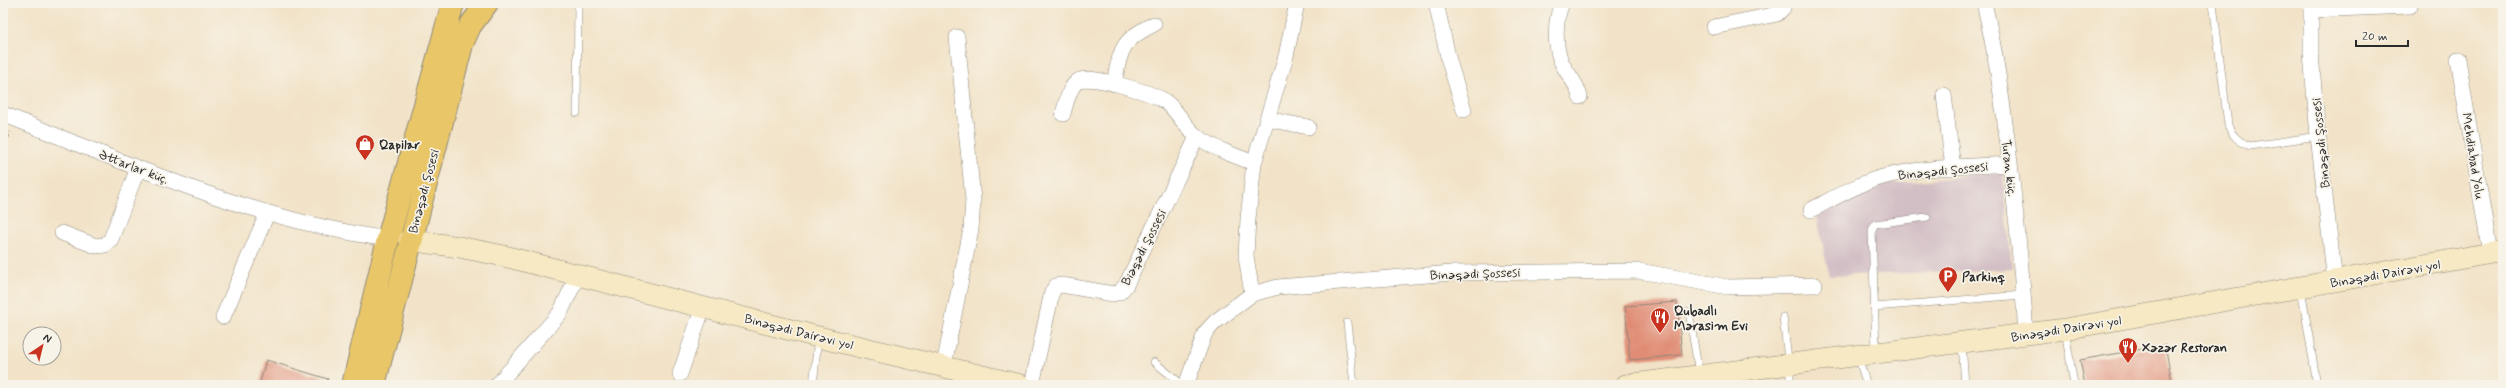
<svg xmlns="http://www.w3.org/2000/svg" width="2506" height="388" viewBox="0 0 2506 388" font-family="Mynerve,sans-serif">
	<rect width="100%" height="100%" fill="#f7f3e8"/>
	<filter id="ink" filterUnits="userSpaceOnUse"><feTurbulence type="fractalNoise" baseFrequency=".025" numOctaves="2"/><feDisplacementMap in="SourceGraphic" scale="8" xChannelSelector="R" yChannelSelector="G"/><feConvolveMatrix kernelMatrix="1 2 1 2 8 2 1 2 1" color-interpolation-filters="sRGB"/></filter>
	<filter id="wash" filterUnits="userSpaceOnUse"><feTurbulence type="fractalNoise" baseFrequency=".012" numOctaves="4" result="noise"/><feDisplacementMap in="SourceGraphic" scale="16" xChannelSelector="R" yChannelSelector="G"/><feGaussianBlur stdDeviation="0.9" result="paint"/><feColorMatrix in="noise" values="0 0 0 0 0 0 0 0 0 0 0 0 0 0 0 0 0 1.4 0 .05"/><feComposite in="paint" operator="in"/></filter>
	<g filter="url(#wash)">
		<rect width="100%" height="100%" fill="#f2e3c8"/>
		<path fill="#d2bec5" d="M2003,173L2012,269L1829,276L1817,216L1884,184Z"/>
		<g id="blocks">
			<path fill="#e08c74" d="M1677,302L1682,355L1630,360L1625,306Z
				M2165,345L2172,382L2155,385H2085L2080,360Z
				M266,360L328,379L326,385H271L260,382Z"/>
		</g>
	</g>
	<g filter="url(#ink)">
		<use href="#blocks" fill-opacity="0" stroke="#8e877a" stroke-width="1"/>
		<g fill="none" stroke-linecap="round" stroke-linejoin="round">
			<defs>
				<path id="lane" d="M2213,3L2228,125C2233,137 2238,141 2250,146L2318,136
					M577,113L578,3
					M2301,288L2317,385
					M1874,307L2023,295
					M1689,312L1699,374
					M1783,317L1791,385
					M1347,323L1354,385
					M2065,330L2074,385
					M1962,343L1965,385
					M1876,352L1872,230L1875,224L1927,217
					M1858,357L1867,385
					M1154,362L1183,385
					M813,385L818,339"/>
				<path id="street" d="M1436,3L1449,61L1464,110
					M1562,3C1555,20 1554,44 1561,61C1567,75 1577,82 1580,97
					M1984,3C1995,48 2001,92 2007,138C2015,203 2022,269 2026,335
					M2311,3V54L2318,136L2335,282
					M2311,10L2410,6
					M1714,27L1777,14L1783,8L1784,3
					M2458,59L2490,253
					M1114,84C1121,49 1120,41 1154,24
					M1944,95L1953,168
					M3,114C128,164 253,220 388,239
					M1063,114C1066,103 1069,87 1078,81C1088,73 1151,93 1163,100C1178,109 1184,128 1198,137C1215,149 1235,156 1254,163
					M1267,119L1308,127
					M1811,210C1834,198 1857,184 1883,177C1924,166 1968,167 2010,164
					M62,233L96,246L105,245L111,239L138,168
					M1252,294L1246,256L1248,219L1254,163L1286,56L1297,3
					M223,317L267,214
					M944,365L971,229L973,200L957,37
					M680,374L703,307
					M497,385L560,313L578,275
					M1032,385L1052,292L1056,286L1062,285L1113,294L1120,292L1126,285L1197,137
					M1186,385L1205,333L1215,322L1252,294L1278,287L1452,273L1639,271L1728,287L1815,285"/>
				<path id="secondary" d="M409,240L459,247L504,256L818,337L1021,385
					M1626,385L2065,329L2503,251"/>
				<path id="primary" d="M353,385L388,239L453,3
					M374,385L462,44L470,26L487,3"/>
			</defs>
			<use href="#lane" stroke="#8e877a" stroke-width="8"/>
			<use href="#street" stroke="#8e877a" stroke-width="16"/>
			<use href="#secondary" stroke="#8e877a" stroke-width="22"/>
			<use href="#primary" stroke="#8e877a" stroke-width="24"/>
			<path stroke="#8e877a" stroke-width="2.5" stroke-dasharray="3 3" stroke-linecap="butt" d="M3,149L10,132"/>
			<use href="#lane" stroke="#fff" stroke-width="7"/>
			<use href="#street" stroke="#fff" stroke-width="15"/>
			<use href="#secondary" stroke="#f6e9c3" stroke-width="21"/>
			<use href="#primary" stroke="#e9c769" stroke-width="22"/>
		</g>
	</g>
	<defs>
		<symbol id="shop-pin" viewBox="-11 -11 22 30"><path d="M0 17L-7.5 6A9.5 9.5 0 1 1 7.5 6Z" fill="#c8321e" stroke="#f7f3e8"/><path d="M-5-2.5h2.3a2.7 3.5 0 0 1 5.4 0H5L5.5 6h-11ZM-1.5-2.5h3a1.5 2.3 0 0 0-3 0Z" fill="#fff"/></symbol>
		<symbol id="parking-pin" viewBox="-11 -11 22 30"><path d="M0 17L-7.5 6A9.5 9.5 0 1 1 7.5 6Z" fill="#c8321e" stroke="#f7f3e8"/><path d="M-3.5-5.5H1a3.5 3.5 0 0 1 0 7H-1V5.5H-3.5ZM-1-3.4V-.6H.8a1.4 1.4 0 0 0 0-2.8Z" fill="#fff"/></symbol>
		<symbol id="restaurant-pin" viewBox="-11 -11 22 30"><path d="M0 17L-7.5 6A9.5 9.5 0 1 1 7.5 6Z" fill="#c8321e" stroke="#f7f3e8"/><path d="M-5-6h1v4h1v-4h1v4h1v-4h1v5L-1.5 .5V6h-2V.5L-5-1ZM5-6V6H3V1.5H1.5Q1.5-4 5-6Z" fill="#fff"/></symbol>
	</defs>
	<g fill-rule="evenodd">
		<use href="#shop-pin" x="354" y="133" width="22" height="30"/>
		<use href="#parking-pin" x="1937" y="265" width="22" height="30"/>
		<use href="#restaurant-pin" x="1649" y="306" width="22" height="30"/>
		<use href="#restaurant-pin" x="2117" y="336" width="22" height="30"/>
	</g>
	<g text-anchor="middle" stroke-width="3.5" stroke-linejoin="round" paint-order="stroke">
		<g font-size="13" fill="#2b2b2b" stroke="#f7f3e8">
			<text transform="translate(2320 143) rotate(-96)" y="5">Binəqədi Şossesi</text>
			<text transform="translate(2474 156) rotate(81)" y="5">Mehdiabad Yolu</text>
			<text transform="translate(134 166) rotate(21)" y="5">Əttarlar küç.</text>
			<text transform="translate(2010 168) rotate(83)" y="5">Turan küç.</text>
			<text transform="translate(1943 170) rotate(-6)" y="5">Binəqədi Şossesi</text>
			<text transform="translate(423 191) rotate(-75)" y="5">Binəqədi şosesi</text>
			<text transform="translate(1143 247) rotate(-63)" y="5">Biəqədi Şossesi</text>
			<text transform="translate(1475 273) rotate(-2)" y="5">Binəqədi Şossesi</text>
			<text transform="translate(2385 273) rotate(-10)" y="5">Binəqədi Dairəvi yol</text>
			<text transform="translate(2066 328) rotate(-9)" y="5">Binəqədi Dairəvi yol</text>
			<text transform="translate(799 331) rotate(14)" y="5">Binəqədi Dairəvi yol</text>
		</g>
		<g font-size="13" font-weight="bold" fill="#2b2b2b" stroke="#f7f3e8" text-anchor="start">
			<text x="379" y="149">Qapilar</text>
			<text x="1962" y="281">Parkinq</text>
			<text x="1674" y="315">Qubadlı<tspan x="1674" dy="15">Mərasim Evi</tspan></text>
			<text x="2142" y="352">Xəzər Restoran</text>
		</g>
	</g>
	<rect width="2506" height="388" fill="none" stroke="#f7f3e8" stroke-width="16"/>
	<g transform="translate(42 346) rotate(35)"><circle r="19" fill="#f7f3e8" stroke="#a5a39c"/>
	<path d="M0-3L7 15L0 10L-7 15Z" fill="#c8321e"/>
	<text y="-6" font-size="11" font-weight="bold" text-anchor="middle" fill="#2b2b2b">N</text>
	</g>
	<path d="M2356 40v6h52v-6" fill="none" stroke="#2b2b2b" stroke-width="2"/>
	<text x="2362" y="40" font-size="12" fill="#2b2b2b" stroke="#f7f3e8" stroke-width="3" paint-order="stroke">20 m</text>
</svg>
